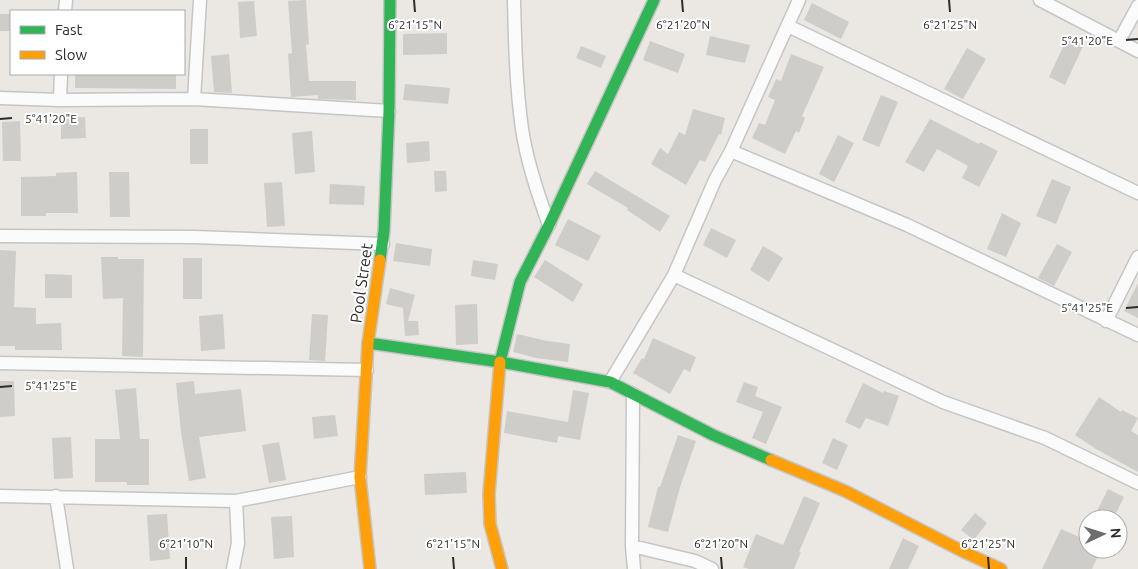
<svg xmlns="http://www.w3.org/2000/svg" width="1138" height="569" viewBox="0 0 1138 569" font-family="Ubuntu,sans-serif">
	<rect width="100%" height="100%" fill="#ebe7e2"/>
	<path fill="#cfcdc9" d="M306,0L309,44L306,45L309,81H356V100L318,99V95L291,97L288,54L292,53L288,1Z
		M254,1L257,36L240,38L238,2Z
		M812,3L849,22L841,39L804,20Z
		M0,14H11V31H0Z
		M447,33V54L403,55V34Z
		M1069,34L1085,42L1065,85L1049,77Z
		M710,36L750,45L745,63L706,55Z
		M650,41L685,54L678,73L643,60Z
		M581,46L606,56L601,68L576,58Z
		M967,48L986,59L963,99L944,89Z
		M229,54L232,93L214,92L211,56Z
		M791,54L824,67L802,116L805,118L799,133L796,131L785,154L752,138L759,123L765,125L775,100L768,97L776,79L781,81Z
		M75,74H176V89L75,88Z
		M405,84L450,88L448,104L403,100Z
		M881,95L898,102L879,147L862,140Z
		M693,109L725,118L721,135L719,134L705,162L700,160L686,185L651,164L660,148L668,154L679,132L685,135Z
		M85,117L86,138L61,139V118Z
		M930,119L979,144L980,142L998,151L979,187L962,178L968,166L937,149L924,172L905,162Z
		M20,121L21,161H3L2,122Z
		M190,129H208V164H190Z
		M312,131L315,172L295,174L292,133Z
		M838,135L854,143L834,182L819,174Z
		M429,141L430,161L407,163L406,143Z
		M434,171H446L447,191L435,192Z
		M595,171L670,216L660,232L627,210L628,208L587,184Z
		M77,172L78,213H46V216H21V177L56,176V173Z
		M109,172H129L130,217H110Z
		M1052,179L1071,187L1056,224L1036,216Z
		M282,182L285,226L267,227L264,183Z
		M330,184L365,186L364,205L329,204Z
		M1002,213L1021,223L1006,257L987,249Z
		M568,219L601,236L588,261L555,245Z
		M711,228L736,240L727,258L703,245Z
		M396,243L432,249L430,266L393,261Z
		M1057,244L1072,252L1054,286L1038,278Z
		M763,246L783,258L769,282L750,270Z
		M0,250L16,251L14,307L36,308V324L61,323L62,350H15V346H0Z
		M101,257H118V259H144L143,357L122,356L123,298L103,299Z
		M183,258H202V299H183Z
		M473,260L498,264L495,280L471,276Z
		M545,260L583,284L573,302L534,277Z
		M45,274L72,275V298H45Z
		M1138,283V318L1124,311Z
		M390,288L415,295L408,321H418L419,335L405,336L403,308L386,304Z
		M477,304L478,344L456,345L455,305Z
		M223,314L225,349L201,351L199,316Z
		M312,314L328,315L325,361L309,360Z
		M517,334L547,341L570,344L568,362L536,358L513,352Z
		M653,338L696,357L690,372L684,369L670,394L633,373L642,358L644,359Z
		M0,381H14L15,416L0,417Z
		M194,381L195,394L241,389L246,431L199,437L206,478L189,481L181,432L176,383Z
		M744,382L758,387L755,396L782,407L766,444L752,438L763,412L736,402Z
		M863,383L883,393L884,391L899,396L888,426L866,418L860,429L845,422Z
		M136,388L140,439H149V485H127V482H95V439H120L115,390Z
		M573,390L589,393L580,440L558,436L557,443L504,433L507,411L568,422Z
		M1099,397L1121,412L1122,410L1138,418L1131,431L1138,435V472L1096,449L1075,435Z
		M335,415L338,436L314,439L312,417Z
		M678,435L696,441L680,487L668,532L648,527L658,487H660Z
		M71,437L73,478L54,479L52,438Z
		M833,438L848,445L837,470L822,463Z
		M279,442L286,480L269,483L262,445Z
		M466,472L467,493L425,495L424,474Z
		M1108,489L1124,497L1113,519H1093Z
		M804,496L820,503L799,552H801L794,569H749L743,567L756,534L783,545Z
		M975,513L987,523L974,540L961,530Z
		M167,514L170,559L150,561L147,515Z
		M292,516L294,557L274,559L271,517Z
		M1061,529L1088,541V549H1101L1092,569H1042Z
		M903,538L919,546L908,569H889Z"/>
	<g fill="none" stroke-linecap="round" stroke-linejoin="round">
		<defs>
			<path id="street" d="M514,0C515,43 516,86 522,129C527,162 538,194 549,225
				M1040,0L1138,51
				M65,11L66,0
				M788,26L1138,193
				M1119,41L1138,6
				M0,98L60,100L194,99L389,111
				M194,99L200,0
				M60,100L61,74
				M731,151L907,225L1138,335
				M0,236L194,237L383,244
				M674,275L943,402L1045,438L1138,483
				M1106,321L1138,257
				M0,363L367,370
				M610,382L674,275L715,180L731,151L799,0
				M633,394L632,546L634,569
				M0,496L236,501L360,477
				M56,496L67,569
				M632,546L695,561L712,569
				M233,569L238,543L236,501"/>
			<path id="fast" d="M380,260L384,231L389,111L390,0
				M368,343L500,362L610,382L713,435L771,460
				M500,362L520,282L549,225L654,0"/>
			<path id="slow" d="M500,362L489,494L490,524L502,569
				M771,460L845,491L966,553L1001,569
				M370,569L360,477L368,343L380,260"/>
		</defs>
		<use href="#street" stroke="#c6c5c5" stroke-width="15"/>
		<use href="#fast" stroke="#c6c5c5" stroke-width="14"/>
		<use href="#slow" stroke="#c6c5c5" stroke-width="14"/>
		<use href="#street" stroke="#fcfbfb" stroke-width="12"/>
		<use href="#fast" stroke="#30b455" stroke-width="11"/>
		<use href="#slow" stroke="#ff9f0a" stroke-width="11"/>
	</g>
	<path fill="none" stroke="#2c2c2c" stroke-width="2" d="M414,0L415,12M682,0L683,12M949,0L950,12M1126,40L1138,39M0,119L12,118M1126,308L1138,307M0,387L12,386M186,557V569M453,557L454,569M721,557L722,569M988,557L989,569"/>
	<g text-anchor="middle" stroke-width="4" stroke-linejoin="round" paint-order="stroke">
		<g font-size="16" fill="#2c2c2c" stroke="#fff">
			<text transform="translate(361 283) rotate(-82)" y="6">Pool Street</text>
		</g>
	</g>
	<g font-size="12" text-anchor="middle" fill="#2c2c2c" stroke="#fff" stroke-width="4" stroke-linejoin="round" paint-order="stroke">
		<text x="415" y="29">6°21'15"N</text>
		<text x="683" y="29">6°21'20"N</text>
		<text x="950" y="29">6°21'25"N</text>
		<text x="1087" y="45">5°41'20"E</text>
		<text x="51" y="123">5°41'20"E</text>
		<text x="1087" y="312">5°41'25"E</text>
		<text x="51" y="390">5°41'25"E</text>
		<text x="186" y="548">6°21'10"N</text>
		<text x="453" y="548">6°21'15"N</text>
		<text x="721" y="548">6°21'20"N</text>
		<text x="988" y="548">6°21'25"N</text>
	</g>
	<rect x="10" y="10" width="175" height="65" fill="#ffffff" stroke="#ababab"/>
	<rect x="20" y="26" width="25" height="8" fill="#30b455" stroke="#ababab"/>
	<text x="55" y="35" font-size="15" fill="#2c2c2c">Fast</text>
	<rect x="20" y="51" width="25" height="8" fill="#ff9f0a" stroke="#ababab"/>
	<text x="55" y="60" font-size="15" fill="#2c2c2c">Slow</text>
	<g transform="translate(1103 534) rotate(86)"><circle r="24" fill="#ffffff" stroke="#ababab"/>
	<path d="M0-4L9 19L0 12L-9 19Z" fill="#6f6d6c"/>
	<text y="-8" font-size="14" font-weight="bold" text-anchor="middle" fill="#2c2c2c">N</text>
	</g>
</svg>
